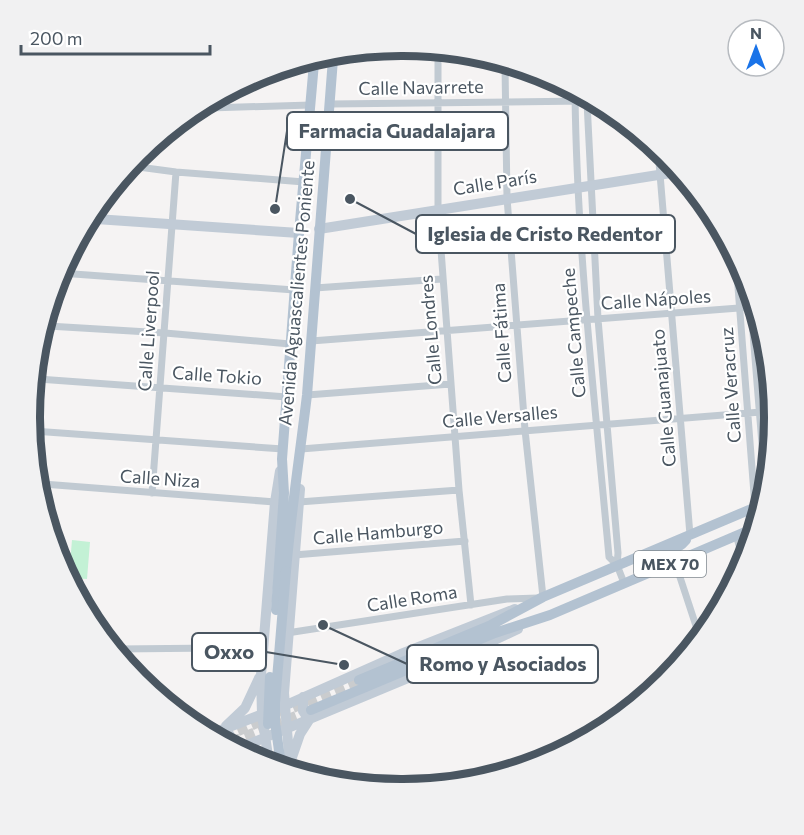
<svg xmlns="http://www.w3.org/2000/svg" width="804" height="835" viewBox="0 0 804 835" font-family="Commissioner,sans-serif">
	<rect width="100%" height="100%" fill="#f5f3f3"/>
	<path fill="#c3f1d5" d="M72,540L90,542L87,579L70,578L69,576Z"/>
	<g fill="none" stroke-linecap="round" stroke-linejoin="round">
		<path stroke="#caccce" stroke-width="10" stroke-dasharray="10 5" stroke-linecap="butt" d="M224,737L359,680
			M231,742L311,710"/>
		<path stroke="#c1cad2" stroke-width="7" d="M372,51H403
			M438,53V210L459,490L471,605
			M505,66L507,198L525,430L543,597
			M575,94C577,249 595,403 609,557L617,565L624,583
			M587,102L598,319L618,553L617,565
			M330,104L585,101
			M209,108L311,105
			M658,150L690,535
			M131,166L176,172L304,182
			M736,261L755,507
			M60,273L294,290
			M315,288L442,279
			M750,296L764,469
			M48,326L165,333L290,344
			M311,341L752,307
			M38,379L287,397
			M307,395L451,384
			M33,431L283,449
			M301,449L773,411
			M43,484L275,502
			M152,493L176,172
			M299,502L459,490
			M736,535L744,562
			M294,555L465,541
			M675,562L698,632
			M287,633L507,599L538,598
			M118,649L218,648L265,634"/>
		<path stroke="#c1cbd6" stroke-width="10" d="M96,219L299,233
			M319,229L677,172
			M226,726L245,708L259,678
			M221,730L229,734L235,745
			M216,732L284,706L401,654L515,609
			M240,748L454,659L518,629
			M243,750L258,755L264,762
			M291,760L300,734L309,720L303,711V697
			M269,763L262,715L261,675L275,502L280,471
			M290,767L284,693L300,489"/>
		<path stroke="#b3c2d1" stroke-width="10" d="M286,571C291,512 300,454 307,395L333,59
			M651,572L648,566C654,553 676,553 686,540
			M276,610L284,493L282,459L299,233L314,63
			M359,680L491,625L543,597L756,507
			M311,710L495,633L550,615L752,529"/>
		<path stroke="#b3c2d1" stroke-width="10" d="M268,724L270,677
			M281,765L275,722V703L286,571"/>
	</g>
	<g text-anchor="middle" stroke-width="4.5" stroke-linejoin="round" paint-order="stroke">
		<rect fill="#fff" stroke="#808990" stroke-width="1.5" x="634" y="551" width="72" height="26" rx="4.5"/>
		<g font-size="16" font-weight="bold" fill="#4a5661">
			<text x="670" y="570">MEX 70</text>
		</g>
		<g font-size="18" fill="#4a5661" stroke="#fff">
			<text transform="translate(421 88) rotate(-1)" y="6">Calle Navarrete</text>
			<text transform="translate(495 183) rotate(-9)" y="6">Calle París</text>
			<text transform="translate(297 293) rotate(-85)" y="6">Avenida Aguascalientes Poniente</text>
			<text transform="translate(656 300) rotate(-4)" y="6">Calle Nápoles</text>
			<text transform="translate(431 330) rotate(-95)" y="6">Calle Londres</text>
			<text transform="translate(149 331) rotate(-86)" y="6">Calle Liverpool</text>
			<text transform="translate(502 333) rotate(-94)" y="6">Calle Fátima</text>
			<text transform="translate(574 333) rotate(-95)" y="6">Calle Campeche</text>
			<text transform="translate(217 376) rotate(4)" y="6">Calle Tokio</text>
			<text transform="translate(731 385) rotate(-94)" y="6">Calle Veracruz</text>
			<text transform="translate(664 398) rotate(-95)" y="6">Calle Guanajuato</text>
			<text transform="translate(500 417) rotate(-5)" y="6">Calle Versalles</text>
			<text transform="translate(160 479) rotate(4)" y="6">Calle Niza</text>
			<text transform="translate(378 533) rotate(-5)" y="6">Calle Hamburgo</text>
			<text transform="translate(412 599) rotate(-9)" y="6">Calle Roma</text>
		</g>
	</g>
	<path d="M0 0H804V835H0ZM401 56H403A361 361 0 0 1 764 417V418A361 361 0 0 1 403 779H401A361 361 0 0 1 40 418V417A361 361 0 0 1 401 56Z" fill="#f1f1f2" fill-rule="evenodd"/>
	<path fill="none" stroke="#4a5661" stroke-width="8" d="M401 56H403A361 361 0 0 1 764 417V418A361 361 0 0 1 403 779H401A361 361 0 0 1 40 418V417A361 361 0 0 1 401 56Z"/>
	<path fill="none" stroke="#4a5661" stroke-width="2" d="M275 209L287 131M350 199L416 234M344 665L266 652M323 625L407 664"/>
	<g fill="#4a5661" stroke="#fff" stroke-width="2">
		<circle cx="275" cy="209" r="6"/>
		<circle cx="350" cy="199" r="6"/>
		<circle cx="344" cy="665" r="6"/>
		<circle cx="323" cy="625" r="6"/>
	</g>
	<g fill="#fff" stroke="#4a5661" stroke-width="2">
		<rect x="287" y="112" width="221" height="38" rx="6"/>
		<rect x="416" y="215" width="259" height="38" rx="6"/>
		<rect x="192" y="633" width="74" height="38" rx="6"/>
		<rect x="407" y="645" width="191" height="38" rx="6"/>
	</g>
	<g font-size="20" text-anchor="middle" font-weight="bold" fill="#4a5661">
		<text x="397" y="138">Farmacia Guadalajara</text>
		<text x="545" y="241">Iglesia de Cristo Redentor</text>
		<text x="229" y="659">Oxxo</text>
		<text x="503" y="671">Romo y Asociados</text>
	</g>
	<g transform="translate(756 48)"><circle r="28" fill="#ffffff" stroke="#b7bbc0" stroke-width="1.5"/>
	<path d="M0-4.5L10 22L0 15L-10 22Z" fill="#1a73e8"/>
	<text y="-9" font-size="16" font-weight="bold" text-anchor="middle" fill="#4a5661">N</text>
	</g>
	<path d="M21 45v9h189v-9" fill="none" stroke="#4a5661" stroke-width="3"/>
	<text x="30" y="45" font-size="18" fill="#4a5661" stroke="#ffffff" stroke-width="4.5" paint-order="stroke">200 m</text>
</svg>
